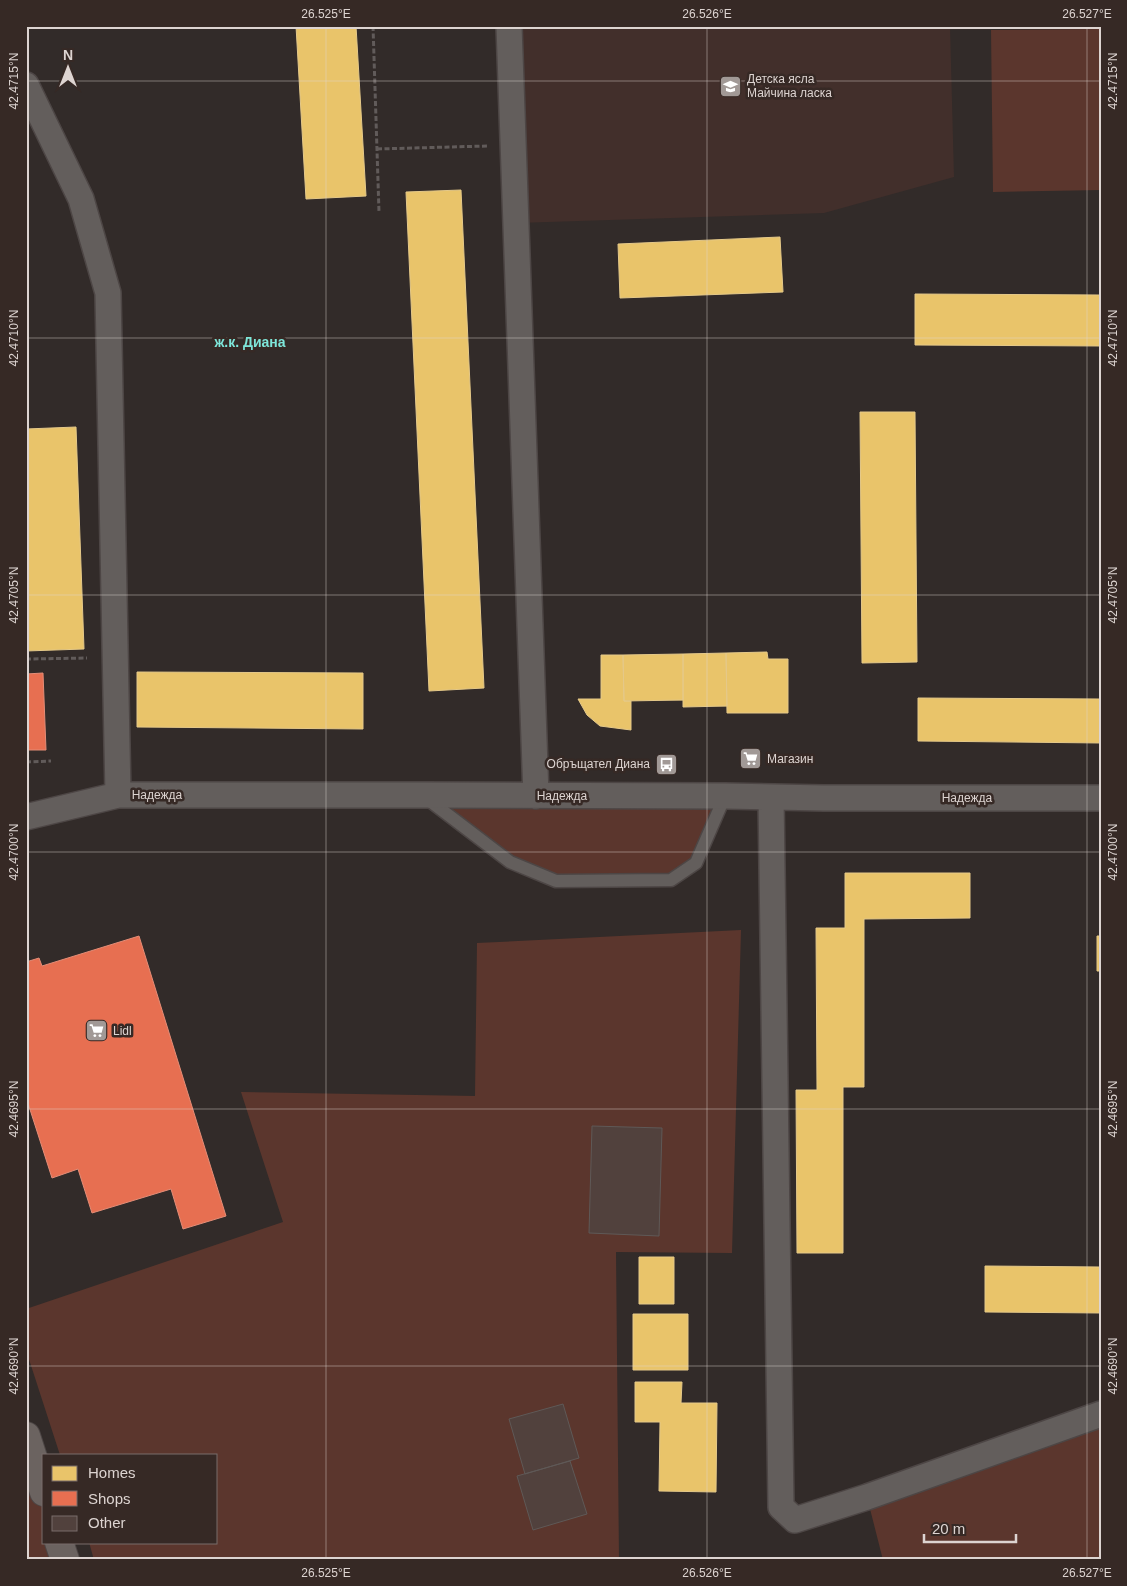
<svg xmlns="http://www.w3.org/2000/svg" width="1127" height="1586" viewBox="0 0 1127 1586" font-family="Arial,sans-serif">
	<rect width="100%" height="100%" fill="#322b29"/>
	<path fill="#422f2b" d="M509,26H950L954,177L824,213L517,223Z"/>
	<path fill="#5b362d" d="M1101,29V190L993,192L991,30Z
		M422,795L725,796L696,863L671,880L556,881L510,862Z
		M741,930L732,1253L616,1252L619,1560H94L89,1542H216V1455H60L26,1350V1309L283,1222L241,1092L475,1096L477,943Z
		M1101,1414V1560H883L867,1497Z
		M26,1436L44,1492V1542H59L65,1560H26Z"/>
	<path fill="#e9c46a" stroke="#e5c989" d="M296,26H356L366,196L306,199Z
		M461,190L484,688L429,691L406,192Z
		M780,237L783,292L620,298L618,244Z
		M915,294L1101,295V346L915,345Z
		M860,412H915L917,662L862,663Z
		M76,427L84,649L26,651V429Z
		M767,652L768,659H788V713H727L726,653Z
		M726,653L727,706L683,707V654Z
		M683,654V700L624,701L623,655Z
		M601,655H623L624,701H631V730L600,726L587,715L578,699H601Z
		M137,672L363,673V729L137,727Z
		M918,698L1101,699V743L918,741Z
		M845,873H970V918L864,919V1087H843V1253H797L796,1090H817L816,928H845Z
		M1097,936H1101V971H1097Z
		M639,1257H674V1304H639Z
		M985,1266L1101,1267V1313L985,1312Z
		M633,1314H688V1370H633Z
		M635,1382H682L681,1403H717L716,1492L659,1491L660,1422H635Z"/>
	<path fill="#e76f51" stroke="#e48d77" d="M43,673L46,750H26V674Z
		M139,936L226,1216L183,1229L171,1189L92,1213L78,1169L52,1178L26,1097V962L39,958L42,966Z"/>
	<path fill="#51413d" stroke="#5f5957" d="M592,1126L662,1128L659,1236L589,1233Z
		M563,1404L579,1458L525,1474L509,1419Z
		M570,1461L587,1514L533,1530L517,1476Z"/>
	<g fill="none" stroke-linecap="round" stroke-linejoin="round">
		<defs>
			<path id="lane" d="M426,798L510,862L556,881L671,880L696,863L725,796"/>
			<path id="street" d="M509,26L536,796
				M26,85L81,199L108,293L118,795
				M771,797L781,1507L795,1520L867,1497L1101,1414
				M26,817L118,795H422L725,796L824,798H1101"/>
			<path id="secondary" d="M26,1436L44,1492
				M59,1542L65,1560"/>
		</defs>
		<use href="#lane" stroke="#4d4645" stroke-width="15"/>
		<use href="#street" stroke="#4d4645" stroke-width="28"/>
		<use href="#secondary" stroke="#4d4645" stroke-width="30"/>
		<path stroke="#615b5a" stroke-width="3" stroke-dasharray="5 2.5" stroke-linecap="butt" d="M373,26L379,212
			M377,149L487,146
			M26,659L87,658
			M26,762L51,761"/>
		<use href="#lane" stroke="#635e5c" stroke-width="12"/>
		<use href="#street" stroke="#635e5c" stroke-width="25"/>
		<use href="#secondary" stroke="#6b6360" stroke-width="28"/>
	</g>
	<path fill="none" stroke="#ddd4d1" stroke-width="1" stroke-opacity="0.45" d="M326,26V1560M707,26V1560M1087,26V1560M26,81H1101M26,338H1101M26,595H1101M26,852H1101M26,1109H1101M26,1366H1101"/>
	<defs>
		<symbol id="school-square" viewBox="-11 -11 22 22"><rect x="-9" y="-9" width="18" height="18" rx="4" fill="#a19996" stroke="#362925"/><path d="M0-5L7-2L0 1L-7-2ZM-4 1L0 2.5L4 1V4Q0 6-4 4Z" fill="#fff"/></symbol>
		<symbol id="supermarket-square" viewBox="-11 -11 22 22"><rect x="-9" y="-9" width="18" height="18" rx="4" fill="#a19996" stroke="#362925"/><path d="M-6-5.5h2.5l.6 2H6L4.5 2H-2.5L-4.4-4H-6ZM-1.5 3.2a1.3 1.3 0 1 0 .1 0ZM3 3.2a1.3 1.3 0 1 0 .1 0Z" fill="#fff"/></symbol>
		<symbol id="bus-square" viewBox="-11 -11 22 22"><rect x="-9" y="-9" width="18" height="18" rx="4" fill="#a19996" stroke="#362925"/><path d="M-5-6H5V4H4V6H2V4H-2V6H-4V4H-5ZM-3.5-4V0h7V-4ZM-3.5 1.2v1.5H-2V1.2ZM2 1.2v1.5H3.5V1.2Z" fill="#fff"/></symbol>
	</defs>
	<g fill-rule="evenodd">
		<use href="#school-square" x="718" y="74" width="25" height="25"/>
		<use href="#supermarket-square" x="738" y="746" width="25" height="25"/>
		<use href="#bus-square" x="654" y="752" width="25" height="25"/>
		<use href="#supermarket-square" x="84" y="1018" width="25" height="25"/>
	</g>
	<g text-anchor="middle" stroke-width="5" stroke-linejoin="round" paint-order="stroke">
		<g font-size="12" fill="#ddd4d1" stroke="#362925" text-anchor="start">
			<text x="747" y="83">Детска ясла<tspan x="747" dy="14">Майчина ласка</tspan></text>
			<text x="767" y="763">Магазин</text>
			<text x="650" y="768" text-anchor="end">Обръщател Диана</text>
			<text x="113" y="1035">Lidl</text>
		</g>
		<g font-size="12" fill="#ddd4d1" stroke="#362925">
			<text x="157" y="799">Надежда</text>
			<text x="562" y="800">Надежда</text>
			<text x="967" y="802">Надежда</text>
		</g>
		<g font-size="14" font-weight="bold" fill="#7ee6d9" stroke="#362925">
			<text x="250" y="347">ж.к. Диана</text>
		</g>
	</g>
	<rect width="1127" height="1586" fill="none" stroke="#362925" stroke-width="55"/>
	<rect x="42" y="1454" width="175" height="90" fill="#362925" stroke="#796d6a"/>
	<rect x="52" y="1466" width="25" height="15" fill="#e9c46a" stroke="#796d6a"/>
	<text x="88" y="1478" font-size="15" fill="#ddd4d1">Homes</text>
	<rect x="52" y="1491" width="25" height="15" fill="#e76f51" stroke="#796d6a"/>
	<text x="88" y="1504" font-size="15" fill="#ddd4d1">Shops</text>
	<rect x="52" y="1516" width="25" height="15" fill="#51413d" stroke="#796d6a"/>
	<text x="88" y="1528" font-size="15" fill="#ddd4d1">Other</text>
	<g transform="translate(68 68)" stroke="#362925" stroke-width="4" paint-order="stroke">
	<path d="M0-4L9 19L0 12L-9 19Z" fill="#ddd4d1"/>
	<text y="-8" font-size="14" font-weight="bold" text-anchor="middle" fill="#ddd4d1">N</text>
	</g>
	<path d="M924 1534v8h92v-8" fill="none" stroke="#ddd4d1" stroke-width="2.5"/>
	<text x="932" y="1534" font-size="15" fill="#ddd4d1" stroke="#362925" stroke-width="4" paint-order="stroke">20 m</text>
	<rect x="28" y="28" width="1072" height="1530" fill="none" stroke="#ddd4d1" stroke-width="2"/>
	<g font-size="12" text-anchor="middle" fill="#ddd4d1">
		<text x="326" y="18">26.525°E</text>
		<text x="707" y="18">26.526°E</text>
		<text x="1087" y="18">26.527°E</text>
		<text transform="translate(14 81) rotate(-90)" y="4">42.4715°N</text>
		<text transform="translate(1113 81) rotate(-90)" y="4">42.4715°N</text>
		<text transform="translate(14 338) rotate(-90)" y="4">42.4710°N</text>
		<text transform="translate(1113 338) rotate(-90)" y="4">42.4710°N</text>
		<text transform="translate(14 595) rotate(-90)" y="4">42.4705°N</text>
		<text transform="translate(1113 595) rotate(-90)" y="4">42.4705°N</text>
		<text transform="translate(14 852) rotate(-90)" y="4">42.4700°N</text>
		<text transform="translate(1113 852) rotate(-90)" y="4">42.4700°N</text>
		<text transform="translate(14 1109) rotate(-90)" y="4">42.4695°N</text>
		<text transform="translate(1113 1109) rotate(-90)" y="4">42.4695°N</text>
		<text transform="translate(14 1366) rotate(-90)" y="4">42.4690°N</text>
		<text transform="translate(1113 1366) rotate(-90)" y="4">42.4690°N</text>
		<text x="326" y="1577">26.525°E</text>
		<text x="707" y="1577">26.526°E</text>
		<text x="1087" y="1577">26.527°E</text>
	</g>
</svg>
